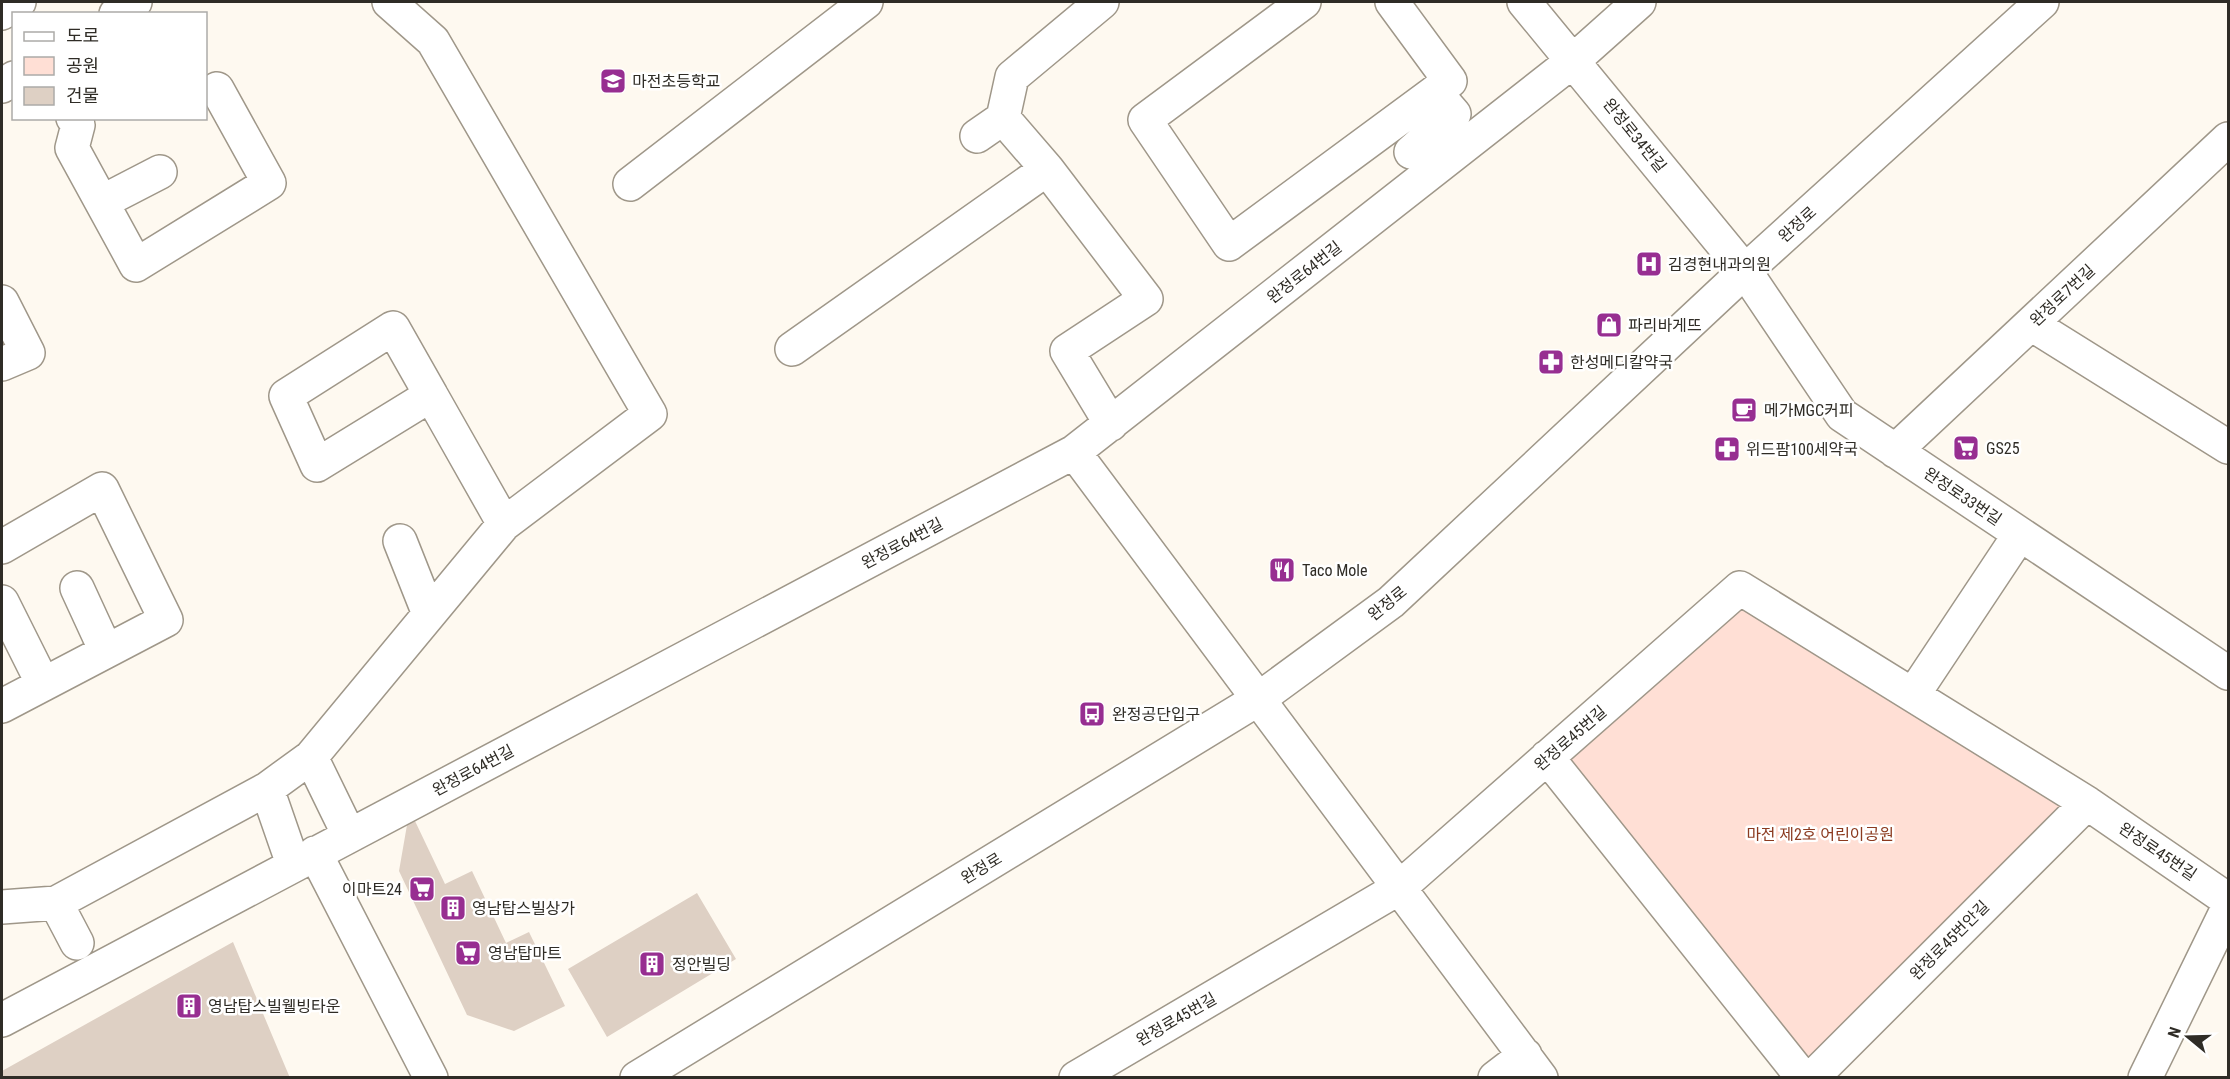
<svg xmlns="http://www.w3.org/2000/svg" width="2230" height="1079" viewBox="0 0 2230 1079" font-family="'Roboto Condensed','Noto Sans KR',sans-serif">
	<rect width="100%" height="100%" fill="#fef9f0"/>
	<path fill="#ffdfd5" d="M1740,588L2087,803L1812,1077L1547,757Z"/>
	<path fill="#ded0c4" d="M415,821L445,884L472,871L506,943L529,932L565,1006L514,1031L467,1015L399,871L407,825Z
		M697,893L736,959L607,1037L568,969Z
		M233,942L290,1078H2V1071Z"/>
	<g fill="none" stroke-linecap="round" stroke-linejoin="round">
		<defs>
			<path id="minor" d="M1102,2L1012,77L1003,118L1047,169L1146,299L1067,351L1111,424
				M1304,2L1145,120L1229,244L1450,81L1392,2
				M1524,2L1745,271L1842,415L2228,673
				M2,13L19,2
				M116,14L135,2
				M2,86L14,78
				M73,118L78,125L72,148L136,265L269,183L217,89
				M977,136L1003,118
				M1411,152L1454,114L1435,92
				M630,184L866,2
				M102,202L160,172
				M2,302L28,353L2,364
				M2031,324L2228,447
				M792,349L1047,169
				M431,395L393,328L286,396L317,465L431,395L504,524
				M1895,451L2228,139
				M1074,452L1541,1078
				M400,541L429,614
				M2,547L102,489L166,620L2,706
				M77,588L106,651
				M2,602L43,684
				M1913,695L2020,534
				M311,757L349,835
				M1547,757L1803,1078
				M267,789L293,864
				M315,853L431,1078
				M56,903L77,943
				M2,907L56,903L267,789L311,757L504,524L650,414L433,41L389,2
				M2,1020L1074,452L1574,60L1639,2
				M1076,1078L1399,888L1740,588L2087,803L2228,900
				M1495,1078L1525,1055
				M1812,1078L2087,803
				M2145,1078L2228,908"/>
			<path id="major" d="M637,1078L1260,698L1391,602L1745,271L2042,2"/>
		</defs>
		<use href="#minor" stroke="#9f9789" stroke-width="36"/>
		<use href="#major" stroke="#9f9789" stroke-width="36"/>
		<use href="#minor" stroke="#fff" stroke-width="33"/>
		<use href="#major" stroke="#fff" stroke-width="33"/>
	</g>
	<defs>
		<symbol id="school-square" viewBox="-11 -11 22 22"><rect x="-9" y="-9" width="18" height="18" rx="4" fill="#972e91" stroke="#fff"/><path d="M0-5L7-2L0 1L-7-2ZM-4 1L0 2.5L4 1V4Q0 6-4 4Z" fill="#fff"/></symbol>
		<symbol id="hospital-square" viewBox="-11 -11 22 22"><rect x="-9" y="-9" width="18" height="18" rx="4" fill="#972e91" stroke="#fff"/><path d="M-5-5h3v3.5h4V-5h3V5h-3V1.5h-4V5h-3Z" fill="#fff"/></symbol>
		<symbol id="shop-square" viewBox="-11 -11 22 22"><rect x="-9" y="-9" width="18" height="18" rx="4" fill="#972e91" stroke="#fff"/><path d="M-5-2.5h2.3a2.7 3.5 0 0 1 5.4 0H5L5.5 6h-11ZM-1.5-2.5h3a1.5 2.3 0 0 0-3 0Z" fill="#fff"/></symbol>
		<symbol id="pharmacy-square" viewBox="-11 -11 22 22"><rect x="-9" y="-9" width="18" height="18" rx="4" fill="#972e91" stroke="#fff"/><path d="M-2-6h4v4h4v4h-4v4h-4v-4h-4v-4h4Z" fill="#fff"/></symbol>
		<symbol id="cafe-square" viewBox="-11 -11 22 22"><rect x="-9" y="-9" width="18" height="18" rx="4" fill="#972e91" stroke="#fff"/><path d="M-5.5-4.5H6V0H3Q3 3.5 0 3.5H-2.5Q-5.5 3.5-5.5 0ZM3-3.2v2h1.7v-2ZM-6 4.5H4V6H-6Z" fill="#fff"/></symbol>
		<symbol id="supermarket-square" viewBox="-11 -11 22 22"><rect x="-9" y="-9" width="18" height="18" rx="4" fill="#972e91" stroke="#fff"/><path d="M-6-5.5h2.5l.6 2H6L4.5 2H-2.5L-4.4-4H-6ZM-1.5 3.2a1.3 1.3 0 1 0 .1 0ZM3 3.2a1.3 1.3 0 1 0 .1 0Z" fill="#fff"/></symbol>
		<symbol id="restaurant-square" viewBox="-11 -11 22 22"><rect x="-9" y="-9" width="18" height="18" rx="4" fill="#972e91" stroke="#fff"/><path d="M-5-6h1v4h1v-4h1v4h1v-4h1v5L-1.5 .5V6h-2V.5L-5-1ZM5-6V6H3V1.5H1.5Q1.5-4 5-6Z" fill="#fff"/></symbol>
		<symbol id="bus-square" viewBox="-11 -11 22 22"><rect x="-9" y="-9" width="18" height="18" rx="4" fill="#972e91" stroke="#fff"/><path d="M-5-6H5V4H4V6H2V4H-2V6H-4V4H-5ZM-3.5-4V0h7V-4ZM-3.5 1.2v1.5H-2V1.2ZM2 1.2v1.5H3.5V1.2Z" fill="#fff"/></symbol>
		<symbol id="building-square" viewBox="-11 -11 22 22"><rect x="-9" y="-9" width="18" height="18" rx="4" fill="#972e91" stroke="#fff"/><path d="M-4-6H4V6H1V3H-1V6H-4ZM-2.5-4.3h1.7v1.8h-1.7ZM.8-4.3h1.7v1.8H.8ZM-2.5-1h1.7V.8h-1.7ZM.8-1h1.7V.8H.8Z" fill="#fff"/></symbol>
	</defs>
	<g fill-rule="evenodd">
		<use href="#school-square" x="598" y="66" width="30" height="30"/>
		<use href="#hospital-square" x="1634" y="249" width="30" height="30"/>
		<use href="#shop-square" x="1594" y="310" width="30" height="30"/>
		<use href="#pharmacy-square" x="1536" y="347" width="30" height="30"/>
		<use href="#cafe-square" x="1729" y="395" width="30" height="30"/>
		<use href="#supermarket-square" x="1951" y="433" width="30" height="30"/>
		<use href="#pharmacy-square" x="1712" y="434" width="30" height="30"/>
		<use href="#restaurant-square" x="1267" y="555" width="30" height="30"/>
		<use href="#bus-square" x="1077" y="699" width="30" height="30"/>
		<use href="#supermarket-square" x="407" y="874" width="30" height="30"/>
		<use href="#building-square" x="438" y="893" width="30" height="30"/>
		<use href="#supermarket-square" x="453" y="938" width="30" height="30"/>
		<use href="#building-square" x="637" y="949" width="30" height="30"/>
		<use href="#building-square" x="174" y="991" width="30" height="30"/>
	</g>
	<g text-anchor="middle" stroke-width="5" stroke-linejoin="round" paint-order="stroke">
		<g font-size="16" fill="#2f2c26" stroke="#fff" text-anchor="start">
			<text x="632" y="87">마전초등학교</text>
			<text x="1668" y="270">김경현내과의원</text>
			<text x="1628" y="331">파리바게뜨</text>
			<text x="1570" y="368">한성메디칼약국</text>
			<text x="1764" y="416">메가MGC커피</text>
			<text x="1986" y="454">GS25</text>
			<text x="1746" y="455">위드팜100세약국</text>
			<text x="1302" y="576">Taco Mole</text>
			<text x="1112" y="720">완정공단입구</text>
			<text x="402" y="895" text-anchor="end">이마트24</text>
			<text x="472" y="914">영남탑스빌상가</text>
			<text x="488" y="959">영남탑마트</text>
			<text x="672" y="970">정안빌딩</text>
			<text x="208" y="1012">영남탑스빌웰빙타운</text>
		</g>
		<g font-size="16" fill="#2f2c26" stroke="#fff">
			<text transform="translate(1635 135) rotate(51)" y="6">완정로34번길</text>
			<text transform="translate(1797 224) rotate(-42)" y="6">완정로</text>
			<text transform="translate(1304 272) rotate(-38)" y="6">완정로64번길</text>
			<text transform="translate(2062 295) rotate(-43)" y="6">완정로7번길</text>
			<text transform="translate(1963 496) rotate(34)" y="6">완정로33번길</text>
			<text transform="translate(902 543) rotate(-28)" y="6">완정로64번길</text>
			<text transform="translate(1387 603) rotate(-39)" y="6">완정로</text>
			<text transform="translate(1570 738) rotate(-41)" y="6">완정로45번길</text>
			<text transform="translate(473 770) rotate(-28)" y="6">완정로64번길</text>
			<text transform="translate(2158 851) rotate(34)" y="6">완정로45번길</text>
			<text transform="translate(981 868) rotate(-31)" y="6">완정로</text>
			<text transform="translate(1949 940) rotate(-45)" y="6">완정로45번안길</text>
			<text transform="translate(1176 1019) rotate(-30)" y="6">완정로45번길</text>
		</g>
		<g font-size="16" fill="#8b3a1f" stroke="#fff">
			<text x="1820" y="840">마전 제2호 어린이공원</text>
		</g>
	</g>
	<rect width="2230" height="1079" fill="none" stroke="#2f2c26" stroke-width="6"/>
	<rect x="12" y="12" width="195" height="108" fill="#ffffff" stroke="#acaba8" stroke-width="1.5"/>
	<rect x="24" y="32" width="30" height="9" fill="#ffffff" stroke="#acaba8" stroke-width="1.5"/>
	<text x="66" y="42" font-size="18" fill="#2f2c26">도로</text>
	<rect x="24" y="57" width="30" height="18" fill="#ffdfd5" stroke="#acaba8" stroke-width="1.5"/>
	<text x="66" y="72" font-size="18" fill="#2f2c26">공원</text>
	<rect x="24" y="87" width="30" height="18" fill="#ded0c4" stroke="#acaba8" stroke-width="1.5"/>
	<text x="66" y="102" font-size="18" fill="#2f2c26">건물</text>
	<g transform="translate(2188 1037) rotate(289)" stroke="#ffffff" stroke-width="4.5" paint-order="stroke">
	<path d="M0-4.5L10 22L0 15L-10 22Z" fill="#2f2c26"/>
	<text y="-9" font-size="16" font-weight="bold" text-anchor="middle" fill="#2f2c26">N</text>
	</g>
</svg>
